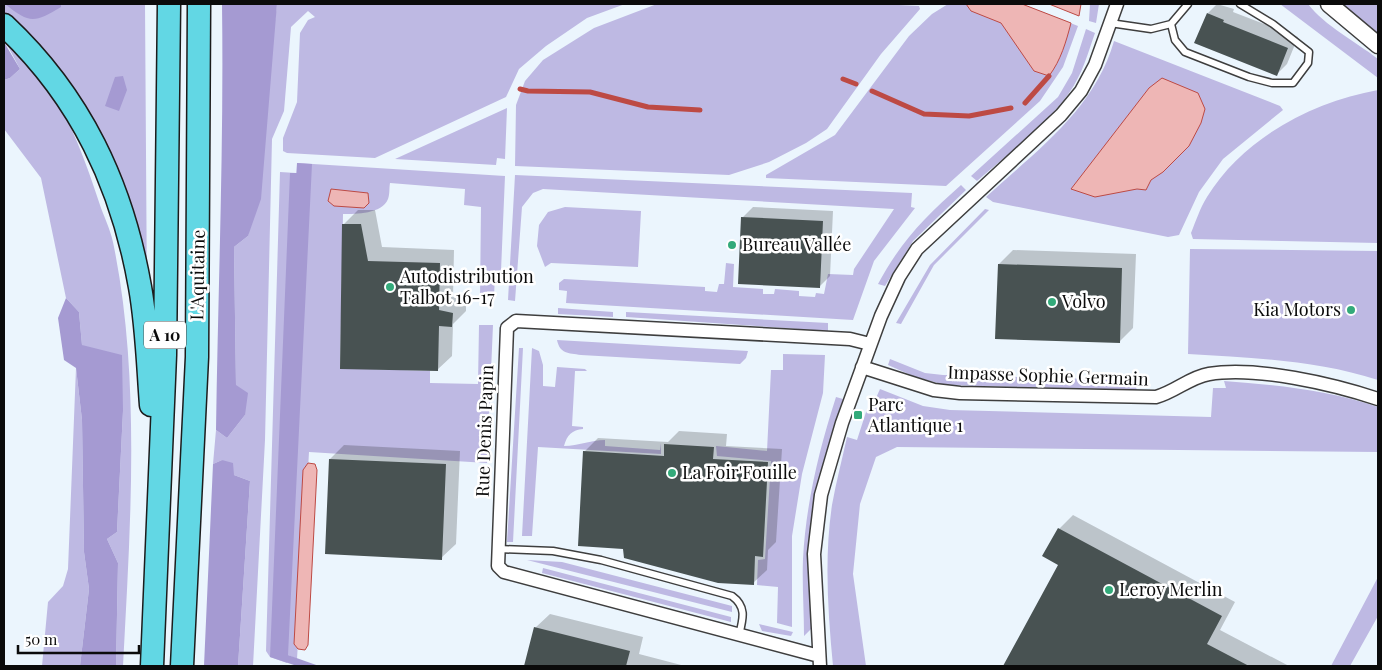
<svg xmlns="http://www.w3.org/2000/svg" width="1382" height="670" viewBox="0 0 1382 670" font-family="'Playfair Display',serif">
	<rect width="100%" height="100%" fill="#ebf5fd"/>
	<path fill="#beb9e3" d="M4,4H145L147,300L130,217L4,18Z
		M277,4H625L587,18L546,46L519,69L506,97L375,158L287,153L283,151V138L297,102L300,33L308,20L315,17L308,11L291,27L284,111L272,139L265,440L253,666H238L250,481L234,475L222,460L213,464L216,430L227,438L245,415L236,386L234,247L248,236Z
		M657,4H879L919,6L920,9L881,54L827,129L806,143L769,162L729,175L515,166L516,105L525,81L543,60L594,28Z
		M948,4H1022L1078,26L1063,67L1040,101L946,186L766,178V175L835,135L909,36L932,14Z
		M1090,4H1099L1096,23L1089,21Z
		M1280,4H1308C1325,26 1355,41 1378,59V78Z
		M1339,4H1378V38Z
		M1086,29L1095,33C1088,53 1082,75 1069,93C1044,128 1009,153 977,181L971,176L1058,97L1072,73Z
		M4,39C23,61 54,95 67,120C81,148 91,178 101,208C106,221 112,234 114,247C141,381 130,531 123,666H116L118,563L107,539L117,532L123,411L82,345L79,312L66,298L41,178L4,129V80L10,78L20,69Z
		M1114,41L1280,106L1283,110L1223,159L1199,192L1179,235L1168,237L993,202L986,197C1036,151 1095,109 1114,41Z
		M1378,90V243L1193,239L1191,233C1196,221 1200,208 1207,197C1243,138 1312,102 1378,90Z
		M507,108L505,159L497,158L496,165L395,159Z
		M297,163L505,176L501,271H495L494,299H480L481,207L464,205L465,189L390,183C389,188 390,194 388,199C382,214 356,214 343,214L340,368L430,371V383L478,384L479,325H493L487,463L309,452L297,659L288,655L287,663L270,657L266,651L280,172L296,173Z
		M515,175L912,193L911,207L915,208L874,261L853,320L566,303L567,291L559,290V283L564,279L705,287V291L717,292L719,284H724L726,263L734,264L733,287L763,289V294H774L775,289L799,291V296L815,297L816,293L824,294L828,274L853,275L854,269L894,209L543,189L533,193L522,207L515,301L508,300Z
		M961,185L966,190L913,241L885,286L878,284C901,241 925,217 961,185Z
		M565,207L641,211L638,267L551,263L545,267L537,246L539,225L548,212Z
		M985,209L989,210L934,265L901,324L896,323L930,265Z
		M1190,249L1378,251V380C1316,360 1253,358 1188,354Z
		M558,308L613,312V317L558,314Z
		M626,312L828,323V331L626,317Z
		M557,340L748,351L746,358L740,364L581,355C568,353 560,354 557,340Z
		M519,348H523L513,542H507Z
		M532,348L539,351L543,365V386L555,387L557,367L585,369L587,371H575L572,426L583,427V429C572,430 567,435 564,446C579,446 590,440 605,440V446L660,450L661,443V454L538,447L532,536H522Z
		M783,354L825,355L823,393L802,474L792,536V627L777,623L778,587L757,585L758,560L765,559L771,461L717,456L716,446L767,451L771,370H783Z
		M890,359L925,373L943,375L1133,380L1137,390L945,385L913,376L888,365Z
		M76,368L82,420L84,552L89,589L80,666H42L48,602L63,586L68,569Z
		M1224,381C1277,385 1328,390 1378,407V452L897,447L876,457L860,504L853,574L866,666H833C828,613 824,558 832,505C836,482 842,460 847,437L857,440L867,409H871L880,389L923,406L950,410L1211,417L1213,388H1226Z
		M836,397L843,399C831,435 819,473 814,510C809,550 810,589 811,629L804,636C804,610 802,584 803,559C806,503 819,450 836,397Z
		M527,560L562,562L732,606V612Z
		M543,568L731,617V622L542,573Z
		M1378,577V616L1350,666H1331Z
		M759,624L793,632L791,636L762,631Z"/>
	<path fill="#a59ad2" d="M5,4H61V7C34,23 30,24 5,4Z
		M222,4H277L261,199L248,236L234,247L236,385L248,393L245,415L227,438L216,430C218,288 224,146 222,4Z
		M4,42L20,69L10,78L4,80Z
		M123,76L127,90L119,111L105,106L115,77Z
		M297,163L312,164L288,655L319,666H297L270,657L290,173H297Z
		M66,298L79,312L82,345L122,355L123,411L117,532L107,539L118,563L116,666H80L89,589L84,552L82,420L76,368L64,360L58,318Z
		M222,460L233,463L234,475L250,481L238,666H204L213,464Z"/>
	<path fill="#eeb6b5" stroke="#bd4a44" d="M966,4H1022L1071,23C1066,42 1061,60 1049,76L1034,71L1001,23L971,11Z
		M1049,4H1081L1079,16Z
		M1162,78L1198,93L1205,109L1201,123L1189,146L1163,172L1151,180L1146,190L1137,189L1095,197L1071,189L1149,88Z
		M331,189L368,193L369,203L364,208L334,206L328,201Z
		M308,463L315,464L317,470L308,645L305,650L298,649L294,644L303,470Z"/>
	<path fill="#0003" d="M1217,4L1234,9L1233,12L1298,37L1287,64L1277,74L1208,13Z
		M753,207L833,211L830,276L819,287L743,217Z
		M358,210H375L382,247L454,250L453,297L466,299V311L453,324L452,356L437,370L344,224Z
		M1013,250L1136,254L1133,328L1119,342L999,264Z
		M679,431L727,434L726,446L782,449L776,542L768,550L767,570L753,583L624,548L584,452L598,438L668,442Z
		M344,445L460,451L456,544L441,558L330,459Z
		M1073,515L1235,602L1220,630L1289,666H1004L1060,564L1059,529Z
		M550,614L643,637L639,654L685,666H526L535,628Z"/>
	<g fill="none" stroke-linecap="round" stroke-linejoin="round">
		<path stroke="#bd4a44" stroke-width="5" d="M843,79L856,84
			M520,89L528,91L590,92L648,107L700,110
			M872,91L924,114L969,116L1011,108
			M1025,103L1049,76"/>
	</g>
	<path fill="#485252" d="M1207,13L1224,20L1223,22L1288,48L1277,76L1194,43Z
		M741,217L823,221L820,288L738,284Z
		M342,224H361L368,261L440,263L439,310L453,313L452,327L439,326L438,371L340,369Z
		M998,264L1122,268L1120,343L995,339Z
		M664,444L714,447L713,459L768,462L763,557L755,556L754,585L718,583L624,558L623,549L578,546L583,451L664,456Z
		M329,459L446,464L442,560L325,554Z
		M1058,528L1222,616L1207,644L1249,666H1003L1058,565L1042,556Z
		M534,627L630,651L626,666H524Z"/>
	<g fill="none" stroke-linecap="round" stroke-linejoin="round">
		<defs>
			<path id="service" d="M1110,23L1151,29L1171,24L1188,4
				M1171,24L1175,40L1185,52L1249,77L1272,83H1293L1308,63L1309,52L1273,24L1240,4
				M498,549L553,551L601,560L732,596C747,607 743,619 739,635"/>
			<path id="minor" d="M862,367L934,390L960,393L1156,397C1175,392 1190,377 1209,374C1256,366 1333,384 1378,399
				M819,656L504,572L498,566L507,328L516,321L850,339L870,344
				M820,666L814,554L821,495L842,423L881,316L899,277L917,249L1061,115L1081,91L1095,65L1117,4"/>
			<path id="tertiary" d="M1329,4L1378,45"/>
			<path id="motorway" d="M4,25C81,97 122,185 140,287C147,326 148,366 151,405
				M152,666L165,355L169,4
				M182,666L197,357L199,4"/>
		</defs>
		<use href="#service" stroke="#3e3e3e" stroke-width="9"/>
		<use href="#minor" stroke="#3e3e3e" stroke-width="15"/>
		<use href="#tertiary" stroke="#3e3e3e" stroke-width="19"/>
		<use href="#motorway" stroke="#1c1c1c" stroke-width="25"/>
		<use href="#service" stroke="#fff" stroke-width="6"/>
		<use href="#minor" stroke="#fff" stroke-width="12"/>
		<use href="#tertiary" stroke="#fff" stroke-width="16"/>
		<use href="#motorway" stroke="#62d7e4" stroke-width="22"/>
	</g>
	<g fill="#33aa7a" stroke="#fff" stroke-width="2">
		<circle cx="732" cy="245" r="5"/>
		<circle cx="390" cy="287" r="5"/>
		<circle cx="1052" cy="302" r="5"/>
		<circle cx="1351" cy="310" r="5"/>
		<rect x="853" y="410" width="10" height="10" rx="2.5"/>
		<circle cx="672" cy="473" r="5"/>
		<circle cx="1109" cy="590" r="5"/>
	</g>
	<g text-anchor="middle" stroke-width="5" stroke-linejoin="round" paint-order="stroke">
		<rect fill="#fff" stroke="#545454" stroke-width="1" x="144" y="321.5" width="42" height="27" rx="4"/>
		<g font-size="16" font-weight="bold" fill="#0b0b0b">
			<text x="165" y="341">A 10</text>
		</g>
		<g font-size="18" fill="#0b0b0b" stroke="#fff" text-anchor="start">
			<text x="742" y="251">Bureau Vallée</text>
			<text x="400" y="283">Autodistribution<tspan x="400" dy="21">Talbot 16-17</tspan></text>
			<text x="1062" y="308">Volvo</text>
			<text x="1341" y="316" text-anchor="end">Kia Motors</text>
			<text x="868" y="411">Parc<tspan x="868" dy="21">Atlantique 1</tspan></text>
			<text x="682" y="479">La Foir'Fouille</text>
			<text x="1119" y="596">Leroy Merlin</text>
		</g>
		<g font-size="18" fill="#0b0b0b" stroke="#fff">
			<text transform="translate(198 275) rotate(-89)" y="6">L'Aquitaine</text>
			<text transform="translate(1048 376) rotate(2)" y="6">Impasse Sophie Germain</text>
			<text transform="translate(485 431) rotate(-88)" y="6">Rue Denis Papin</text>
		</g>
	</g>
	<rect width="1382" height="670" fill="none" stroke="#0b0b0b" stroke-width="10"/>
	<path d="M18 645v8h121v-8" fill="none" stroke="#0b0b0b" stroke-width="2.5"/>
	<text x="25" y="645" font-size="15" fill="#0b0b0b" stroke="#ffffff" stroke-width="4" paint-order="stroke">50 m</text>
</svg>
